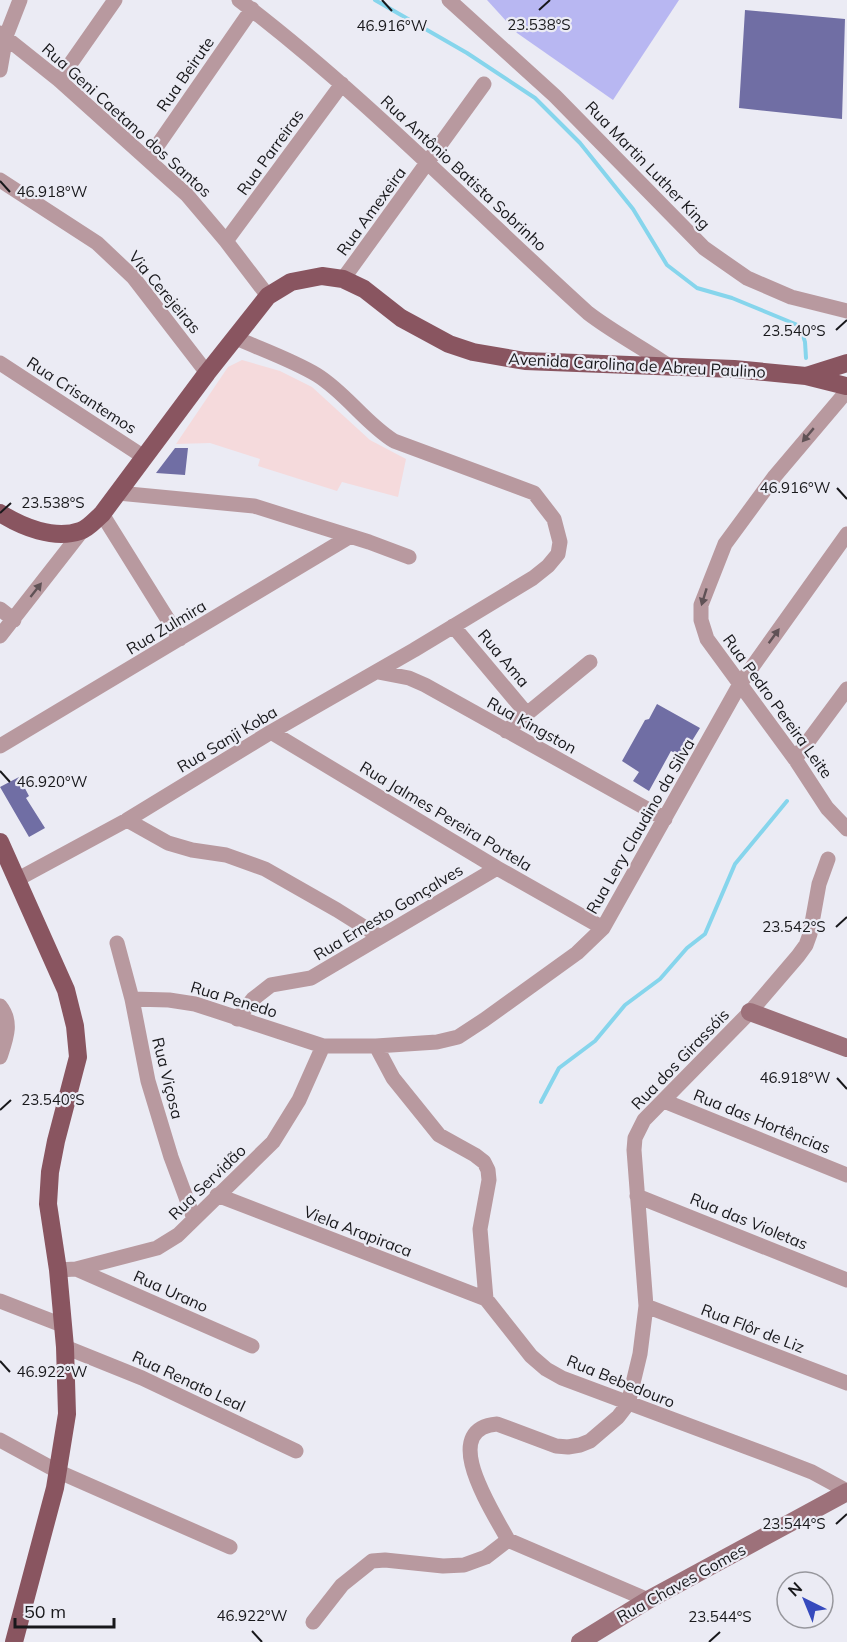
<svg xmlns="http://www.w3.org/2000/svg" width="847" height="1642" viewBox="0 0 847 1642" font-family="Mulish,sans-serif">
	<rect width="100%" height="100%" fill="#ebebf4"/>
	<path fill="#f5dadc" d="M242,360L280,371L312,387L370,440L406,459L398,497L342,482L337,491L258,466L260,459L210,443L176,444L228,367Z"/>
	<path fill="#b8b7f2" d="M487,0H679L613,100L517,33Z"/>
	<g fill="none" stroke-linecap="round" stroke-linejoin="round">
		<path stroke="#86d5ec" stroke-width="4" d="M375,0L467,53L535,98L580,143L633,209L667,265L697,288L732,298L800,326L805,342L806,358
			M541,1102L559,1068L595,1041L625,1005L660,979L687,948L705,934L735,864L787,801"/>
	</g>
	<path fill="#706ea4" d="M745,10L845,19L842,119L739,108Z
		M175,448H188L185,475L156,473Z
		M657,704L700,728L682,757L671,751L649,791L633,781L639,772L622,761L645,720L649,719Z
		M19,777L29,796L26,798L45,828L29,837L0,787Z"/>
	<g fill="none" stroke-linecap="round" stroke-linejoin="round">
		<path stroke="#b8999f" stroke-width="15" d="M239,0C364,95 472,208 588,313C614,333 642,347 669,366
			M449,0L555,96L704,248L747,278L791,297L847,311
			M0,33L59,80L187,195L226,241L268,296
			M0,70L6,36L20,0
			M59,80L115,0
			M148,159L252,9
			M0,180L97,243L133,277L207,373
			M226,241L342,84
			M343,279L484,84
			M0,363L144,457
			M847,391L775,476L725,544L701,605V620L707,639L795,759L827,808L847,829
			M118,493L254,506L369,542L409,557
			M102,514L180,639
			M0,609L14,620
			M453,626L527,714
			M0,636L82,531
			M378,672L409,678L425,685L665,819
			M506,731L590,662
			M271,732L497,868L603,928
			M0,746L349,537
			M795,759L847,689
			M127,820L168,843L192,850L226,855L265,869L337,910L380,937
			M18,879L127,820L271,732L414,650L533,578L548,566L558,554L560,542L554,519L534,493L394,441C365,423 346,393 317,375C292,360 263,350 236,338
			M117,943L132,999L148,1081L171,1157L194,1219
			M132,999L169,1000L195,1004L323,1046H376L437,1042L458,1037L484,1020L577,953L603,928L740,684L847,534
			M0,1006C13,1022 6,1039 0,1057
			M237,1019L253,999L271,985L311,978L497,868
			M376,1046L393,1078L439,1135L475,1155L484,1162L488,1170L489,1180L480,1229L486,1299L531,1356L546,1369L562,1378L776,1458L812,1472L847,1491
			M664,1101L847,1175
			M217,1195L486,1299
			M637,1196L847,1280
			M76,1269L252,1346
			M58,1270L76,1269L157,1248L178,1235L273,1142L299,1100L323,1046
			M0,1301L62,1325
			M646,1306L847,1383
			M65,1347L142,1378L296,1451
			M0,1440L57,1471L230,1547
			M648,1600L508,1540C494,1513 437,1429 497,1424L556,1446L568,1447L580,1445L590,1441L618,1417L628,1404L640,1354L646,1306L634,1150L635,1138L644,1120L750,1012L798,956L806,945L810,934L819,884L828,859
			M313,1622L342,1585L372,1561L385,1560L443,1566L464,1565L486,1557L508,1540"/>
		<path stroke="#9d717a" stroke-width="18" d="M750,1012L847,1048
			M580,1642L648,1600L847,1492"/>
		<path stroke="#895560" stroke-width="18" d="M806,376L847,363
			M0,513C22,527 54,540 80,531C88,529 96,519 102,514L207,373L268,296L291,282L322,276L343,279L364,289L401,318L449,344L473,352L525,361L734,369L806,376L846,386
			M0,842L66,990L75,1026L78,1057L56,1141L50,1172L48,1204L58,1270L65,1347L67,1414L55,1488L14,1642"/>
	</g>
	<defs><path id="oneway-solid" d="M-6-.8H1V-3.2L6.5 0L1 3.2V.8H-6Z" transform="scale(1.5)"/></defs>
	<g fill="#605256">
		<use href="#oneway-solid" transform="translate(808 435) rotate(130)"/>
		<use href="#oneway-solid" transform="translate(36 590) rotate(-52)"/>
		<use href="#oneway-solid" transform="translate(704 597) rotate(107)"/>
		<use href="#oneway-solid" transform="translate(774 636) rotate(-54)"/>
	</g>
	<path fill="none" stroke="#18181b" stroke-width="2" d="M382,0L392,11M539,10L550,0M0,181L10,192M836,330L847,320M837,488L847,499M0,513L11,503M0,771L10,782M836,927L847,917M837,1078L847,1089M0,1110L11,1100M0,1361L10,1372M836,1524L847,1514M252,1631L262,1642M709,1642L720,1632"/>
	<g text-anchor="middle" stroke-width="4.5" stroke-linejoin="round" paint-order="stroke">
		<g font-size="16" fill="#18181b" stroke="#ebebf4">
			<text transform="translate(185 74) rotate(-55)" y="6">Rua Beirute</text>
			<text transform="translate(127 120) rotate(42)" y="6">Rua Geni Caetano dos Santos</text>
			<text transform="translate(270 152) rotate(-54)" y="6">Rua Parreiras</text>
			<text transform="translate(648 165) rotate(46)" y="6">Rua Martin Luther King</text>
			<text transform="translate(464 173) rotate(43)" y="6">Rua Antônio Batista Sobrinho</text>
			<text transform="translate(371 211) rotate(-54)" y="6">Rua Amexeira</text>
			<text transform="translate(165 292) rotate(50)" y="6">Via Cerejeiras</text>
			<text transform="translate(637 365) rotate(3)" y="6">Avenida Carolina de Abreu Paulino</text>
			<text transform="translate(82 395) rotate(33)" y="6">Rua Crisantemos</text>
			<text transform="translate(166 627) rotate(-31)" y="6">Rua Zulmira</text>
			<text transform="translate(504 658) rotate(50)" y="6">Rua Ama</text>
			<text transform="translate(778 706) rotate(54)" y="6">Rua Pedro Pereira Leite</text>
			<text transform="translate(532 725) rotate(29)" y="6">Rua Kingston</text>
			<text transform="translate(227 739) rotate(-31)" y="6">Rua Sanji Koba</text>
			<text transform="translate(446 816) rotate(31)" y="6">Rua Jalmes Pereira Portela</text>
			<text transform="translate(640 826) rotate(-60)" y="6">Rua Lery Claudino da Silva</text>
			<text transform="translate(388 912) rotate(-31)" y="6">Rua Ernesto Gonçalves</text>
			<text transform="translate(234 999) rotate(17)" y="6">Rua Penedo</text>
			<text transform="translate(680 1059) rotate(-46)" y="6">Rua dos Girassóis</text>
			<text transform="translate(168 1078) rotate(76)" y="6">Rua Viçosa</text>
			<text transform="translate(762 1121) rotate(22)" y="6">Rua das Hortências</text>
			<text transform="translate(207 1182) rotate(-44)" y="6">Rua Servidão</text>
			<text transform="translate(749 1221) rotate(22)" y="6">Rua das Violetas</text>
			<text transform="translate(358 1231) rotate(21)" y="6">Viela Arapiraca</text>
			<text transform="translate(171 1291) rotate(24)" y="6">Rua Urano</text>
			<text transform="translate(753 1328) rotate(21)" y="6">Rua Flôr de Liz</text>
			<text transform="translate(189 1381) rotate(25)" y="6">Rua Renato Leal</text>
			<text transform="translate(621 1381) rotate(22)" y="6">Rua Bebedouro</text>
			<text transform="translate(681 1583) rotate(-29)" y="6">Rua Chaves Gomes</text>
		</g>
	</g>
	<g font-size="15" text-anchor="middle" fill="#18181b" stroke="#ebebf4" stroke-width="4.5" stroke-linejoin="round" paint-order="stroke">
		<text x="539" y="30">23.538°S</text>
		<text x="392" y="31">46.916°W</text>
		<text x="52" y="197">46.918°W</text>
		<text x="794" y="336">23.540°S</text>
		<text x="795" y="493">46.916°W</text>
		<text x="53" y="508">23.538°S</text>
		<text x="52" y="787">46.920°W</text>
		<text x="794" y="932">23.542°S</text>
		<text x="795" y="1083">46.918°W</text>
		<text x="53" y="1105">23.540°S</text>
		<text x="52" y="1377">46.922°W</text>
		<text x="794" y="1529">23.544°S</text>
		<text x="252" y="1621">46.922°W</text>
		<text x="720" y="1622">23.544°S</text>
	</g>
	<g transform="translate(805 1600) rotate(317)"><circle r="28" fill="#ebebf4" stroke="#97979d" stroke-width="1.5"/>
	<path d="M0-4.5L10 22L0 15L-10 22Z" fill="#364abd"/>
	<text y="-9" font-size="16" font-weight="bold" text-anchor="middle" fill="#18181b">N</text>
	</g>
	<path d="M15 1618v9h99v-9" fill="none" stroke="#18181b" stroke-width="3"/>
	<text x="24" y="1618" font-size="18" fill="#18181b" stroke="#ebebf4" stroke-width="4.5" paint-order="stroke">50 m</text>
</svg>
